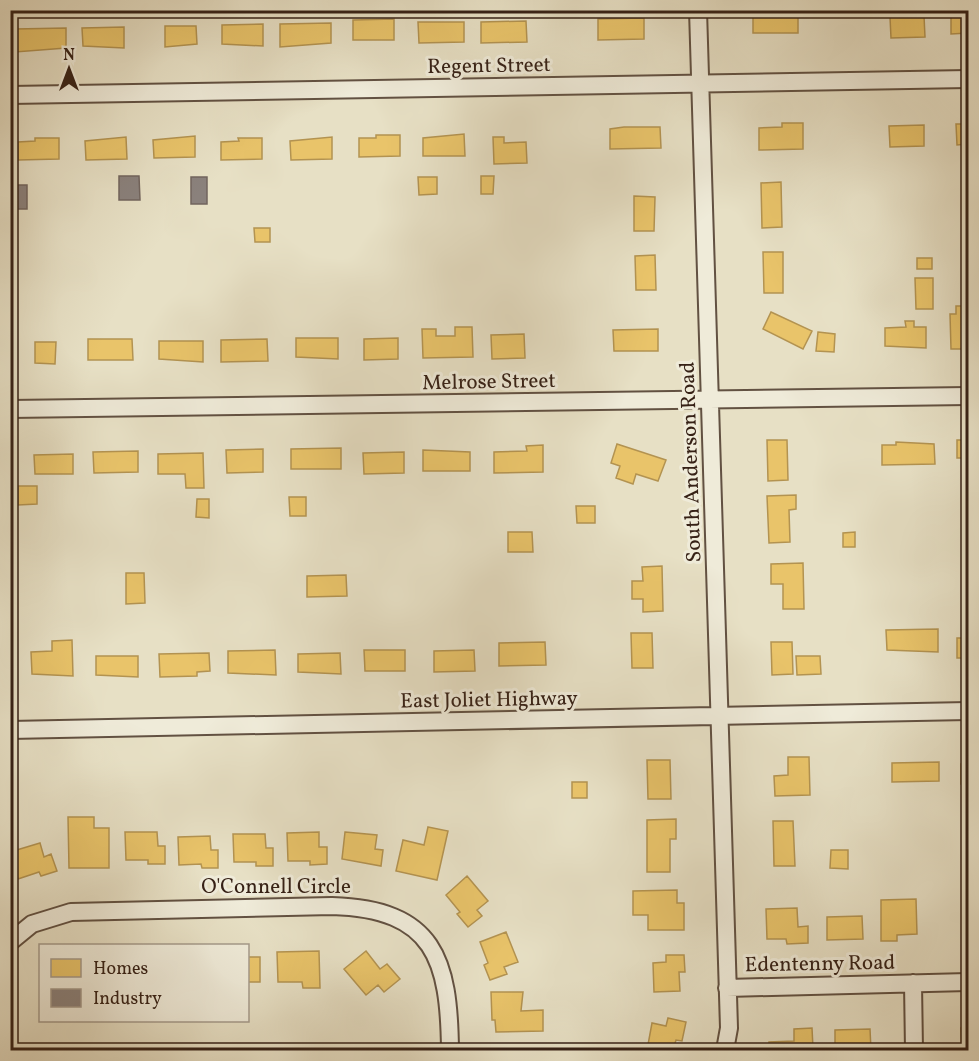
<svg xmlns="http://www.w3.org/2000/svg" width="979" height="1061" viewBox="0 0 979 1061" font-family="Vollkorn,serif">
	<rect width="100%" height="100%" fill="#e7e0c5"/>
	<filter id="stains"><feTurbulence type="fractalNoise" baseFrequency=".00333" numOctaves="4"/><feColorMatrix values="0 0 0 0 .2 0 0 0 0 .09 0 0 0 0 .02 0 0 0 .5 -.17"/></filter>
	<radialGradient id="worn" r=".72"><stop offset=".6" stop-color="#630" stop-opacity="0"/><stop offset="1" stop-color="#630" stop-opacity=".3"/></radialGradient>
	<path fill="#e9c46a" stroke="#b39351" stroke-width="1.5" d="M753,12H798V33H753Z
		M951,13H968V33L951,34Z
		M924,16L925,37L891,38L890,17Z
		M644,18V39L598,40V19Z
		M394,19V40H353V20Z
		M526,21L527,42L481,43V22Z
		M418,22H464V42L419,43Z
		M331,23V43L280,47V24Z
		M263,24V46L222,44V25Z
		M165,26H196L197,44L165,47Z
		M124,27V48L83,46L82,28Z
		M66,28V48L15,52V29Z
		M782,123H803V149L759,150V128L782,127Z
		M956,124H968V144L957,145Z
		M924,125V146L890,147L889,126Z
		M624,127H660L661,148L610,149V129Z
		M464,134L465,156H423V138Z
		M376,135H400V156L359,157V138H376Z
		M195,136V157L154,158L153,140Z
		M126,137L127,159L86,160L85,141Z
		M332,137V159L291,160L290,141Z
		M493,137H504V143L526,142L527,163L494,164Z
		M35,138H59V159L18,160V142L35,141Z
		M238,138H262V159L221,160V142L239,141Z
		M481,176H494L493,194H481Z
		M418,177H437V194L419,195Z
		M781,182L782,227L762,228L761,183Z
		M634,196L655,197L654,231H634Z
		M254,228H270V242H255Z
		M763,252H783V293H764Z
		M655,255L656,290H636L635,256Z
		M917,258H932V269H917Z
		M915,278H933V309H916Z
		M956,306H967L968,349H951L950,314H956Z
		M771,312L812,331L803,349L763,329Z
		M905,321H914V327H926V348L885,346V328L906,327Z
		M455,327H472L473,357L423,358L422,329H436V336H455Z
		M658,329V351H614L613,330Z
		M818,332L835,334L834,352L816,351Z
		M524,334L525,358L492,359L491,335Z
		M296,338H338V359L296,357Z
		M398,338V359L364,360V339Z
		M88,339H132L133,360H88Z
		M267,339L268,361L221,362V340Z
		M159,341H203V362L159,359Z
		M35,342H56L55,364L35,363Z
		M767,440H787L788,480L768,481Z
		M957,440H968V458H957Z
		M896,442L934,444L935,464L882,465V445H896Z
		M617,444L666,460L658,481L636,474L633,484L616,478L620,466L611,463Z
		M543,445V472L494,473V452L527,451L526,446Z
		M341,448V469H291V449Z
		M263,449V472L227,473L226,450Z
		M423,450L470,452V471H423Z
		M138,451V472L94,473L93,452Z
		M404,452V473L364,474L363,453Z
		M203,453L204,488H186L185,474H158V454Z
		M73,454V474H35L34,455Z
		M18,486H37V504L18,505Z
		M796,495V509L789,510L790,542L769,543L767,496Z
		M289,497H306V516H290Z
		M197,499H209V518L196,517Z
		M576,506H595V523H577Z
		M508,532H532L533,552H508Z
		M855,532V547H843V533Z
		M803,563L804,609H783V584H771V564Z
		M662,566L663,611L643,612V599H632V581H643L642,567Z
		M126,573H144L145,603L126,604Z
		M346,575L347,596L307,597V576Z
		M938,629V652L887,650L886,630Z
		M631,633H652L653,668H632Z
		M957,638H968V658H957Z
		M72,640L73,676L32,674L31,652L52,651V641Z
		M545,642L546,665L499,666V643Z
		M771,642H792L793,674L772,675Z
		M275,650L276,675L228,673V651Z
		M364,650H405V671H365Z
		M474,650L475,671L434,672V651Z
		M209,653L210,671L197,672V676L160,677L159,654Z
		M340,653L341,674L298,672V654Z
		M96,656H138V677L96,675Z
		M796,656H820L821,674L797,675Z
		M788,757H809L810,795L775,796L774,776L788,775Z
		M647,760H670L671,799H648Z
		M939,762V781L892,782V763Z
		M961,764H968V784H961Z
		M572,782H587V798H572Z
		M68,817H94V828H109V868H69Z
		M676,819V839H670V872H647V820Z
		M773,821H793L795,866H774Z
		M428,827L448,831L437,880L396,871L403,840L424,845Z
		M125,832H157L158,846H165V864H148V860H126Z
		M319,832V847H327V864L310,865V861H288L287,833Z
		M345,832L377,835L375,849L383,850L381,866L342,859Z
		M233,834H265L266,848H273V866H256V862H234Z
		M210,836L211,850H218V868H202L201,864L179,865L178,837Z
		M40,843L44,857L51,854L57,871L41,876L39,872L18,879L10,852Z
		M831,850H848V869L830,868Z
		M467,876L488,901L477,910L482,916L468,927L457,914L460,912L446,895Z
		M677,890V903H684V930H648V915H633V891Z
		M916,899L917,934L897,935V941H881V900Z
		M797,908L798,927L808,926V943L787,944L786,939H767L766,909Z
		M862,916L863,939L827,940V917Z
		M506,932L518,962L504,967L507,974L490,980L484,965L488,963L480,942Z
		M319,951L320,988H303L302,982H278L277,952Z
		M366,951L380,969L387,964L400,979L384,992L378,985L366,995L344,969Z
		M666,955H684L685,972H679L680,991L654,992L653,963L666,962Z
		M248,957H260V982H248Z
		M491,992H523L521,1011L543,1010V1031L496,1032L495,1020H492Z
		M668,1018L686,1022L682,1041L676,1040L673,1050H647L652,1023L666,1026Z
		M812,1028L813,1048H805V1050H769V1042L794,1041V1029Z
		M961,1028H968V1050H962Z
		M870,1029L871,1050H841V1047H835V1030Z
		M522,1044V1050H495L494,1045Z"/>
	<path fill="#8a817c" stroke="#71645d" stroke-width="1.5" d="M119,176H139L140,200H119Z
		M191,177H207V204H191Z
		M10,185H27V209H10Z"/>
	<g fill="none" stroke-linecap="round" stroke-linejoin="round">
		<defs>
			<path id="minor" d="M698,10L729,1028L725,1050
				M10,95L968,79
				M10,409L968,396
				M10,730L968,711
				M10,942L32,924L71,912L332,906C435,909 449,960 450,1050
				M913,983L914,1050
				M727,988L968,982"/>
		</defs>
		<use href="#minor" stroke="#625142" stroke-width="20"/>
		<use href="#minor" stroke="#efebd9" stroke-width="16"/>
	</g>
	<g text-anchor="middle" stroke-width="6" stroke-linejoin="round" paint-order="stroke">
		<g font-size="21" fill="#362116" stroke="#efebd9">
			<text transform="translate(489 65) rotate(-1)" y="7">Regent Street</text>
			<text transform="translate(489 381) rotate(-1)" y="7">Melrose Street</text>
			<text transform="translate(690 462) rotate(-92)" y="7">South Anderson Road</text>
			<text transform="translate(489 699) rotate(-1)" y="7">East Joliet Highway</text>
			<text x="276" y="893">O'Connell Circle</text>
			<text transform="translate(820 963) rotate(-1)" y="7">Edentenny Road</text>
		</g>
	</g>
	<rect width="979" height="1061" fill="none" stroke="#e7e0c5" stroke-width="36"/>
	<rect x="12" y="12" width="955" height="1037" fill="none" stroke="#362116" stroke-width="3"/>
	<rect x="18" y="18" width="943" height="1025" fill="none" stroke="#362116" stroke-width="1.5"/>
	<rect x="39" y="944" width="210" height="78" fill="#efebd9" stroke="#a59a8b" stroke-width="1.5"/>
	<rect x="51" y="959" width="30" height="18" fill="#e9c46a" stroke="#a59a8b" stroke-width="1.5"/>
	<text x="93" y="974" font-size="18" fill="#362116">Homes</text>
	<rect x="51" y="989" width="30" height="18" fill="#8a817c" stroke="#a59a8b" stroke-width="1.5"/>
	<text x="93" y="1004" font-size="18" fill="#362116">Industry</text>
	<g transform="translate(69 69)" stroke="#efebd9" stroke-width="4.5" paint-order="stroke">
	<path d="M0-4.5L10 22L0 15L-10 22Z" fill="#362116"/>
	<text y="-9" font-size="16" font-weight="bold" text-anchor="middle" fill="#362116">N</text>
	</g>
	<rect width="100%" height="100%" filter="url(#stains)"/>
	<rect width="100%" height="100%" fill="url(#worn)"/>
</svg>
